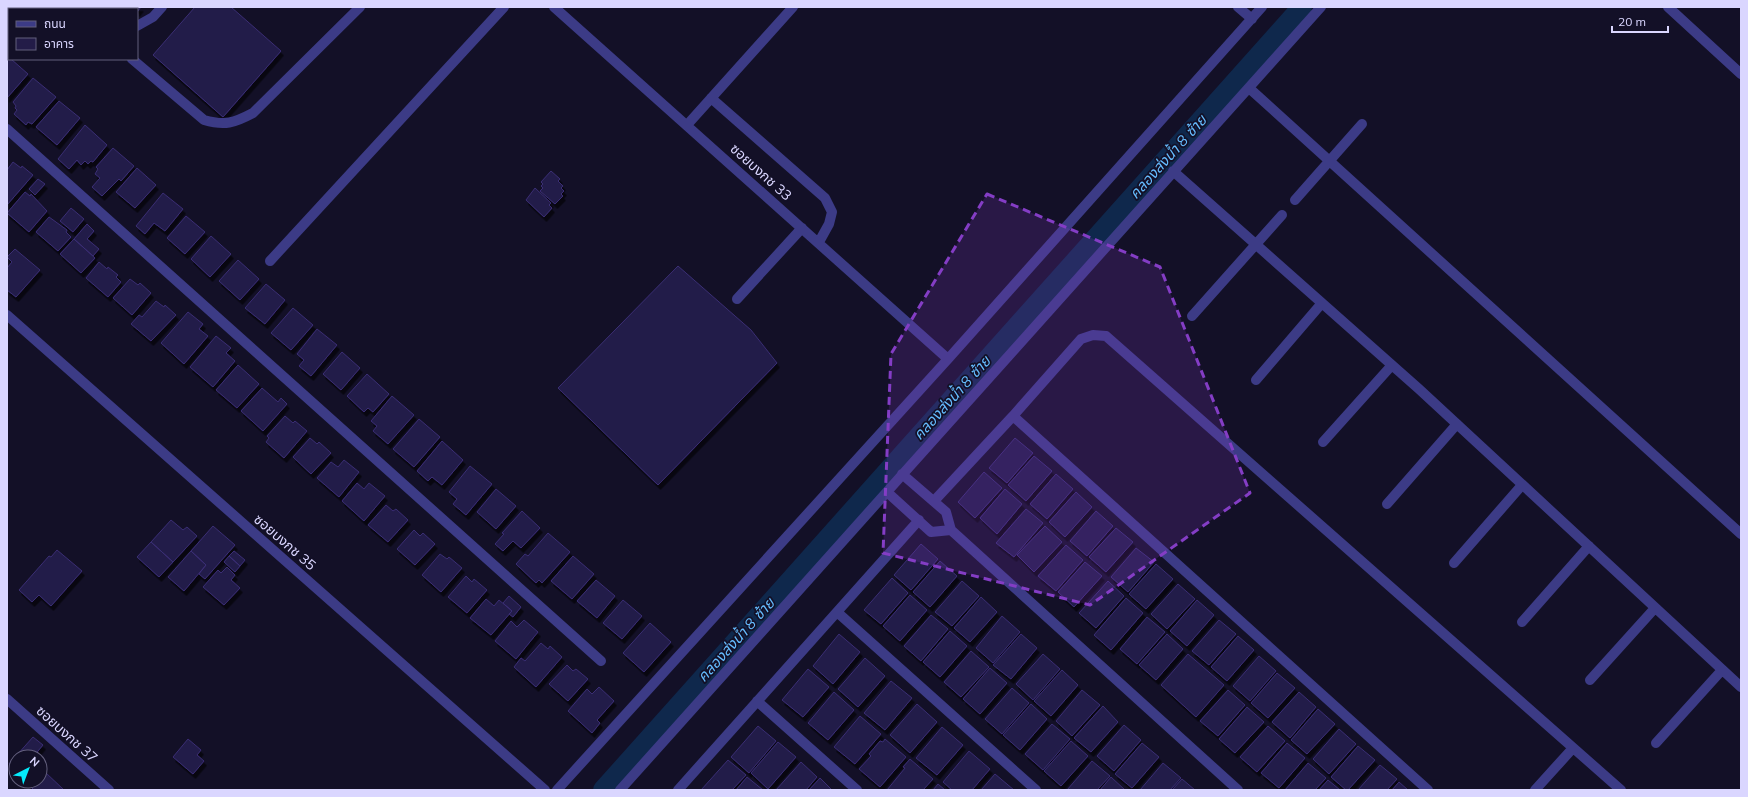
<svg xmlns="http://www.w3.org/2000/svg" width="1748" height="797" viewBox="0 0 1748 797" font-family="Mulish,'Noto Sans Thai',sans-serif">
	<defs>
		<filter id="shadow"><feDropShadow dx="2.5" dy="4.5" stdDeviation="0" flood-color="#0009"/></filter>
	</defs>
	<rect width="100%" height="100%" fill="#131027"/>
	<g fill="none" stroke-linecap="round" stroke-linejoin="round">
		<path stroke="#0f284c" stroke-width="20" d="M603,790L1302,7"/>
	</g>
	<path fill="#231c48" stroke="#3a2e74" filter="url(#shadow)" d="M98,7H141L137,12V9H101Z
		M195,7H231L281,51L223,117L153,55Z
		M7,55L9,59H11L28,74L7,98Z
		M33,78L56,97L32,124L28,122L26,125L14,114L17,110L15,108L16,106L13,102Z
		M59,101L80,118L57,145L36,127Z
		M85,125L107,145L93,162L91,161L88,164L85,161L81,165L77,160L69,169L58,159Z
		M113,148L134,166L121,181L119,179L102,196L92,187L100,178L95,174L98,169L96,167Z
		M13,162L21,168L22,166L33,175L7,205V170Z
		M137,168L156,185L135,208L116,192Z
		M551,171L560,179L558,181L563,186L561,188L564,191L561,194L563,196L555,204L540,191L543,188L541,186L543,184L541,182Z
		M38,179L45,184L35,195L29,189Z
		M535,188L551,203L549,205L552,208L544,217L526,200Z
		M25,192L30,196L31,194L47,211L29,232L7,213Z
		M163,193L183,209L165,231L154,223L145,234L136,226Z
		M71,208L84,219L73,232L60,221Z
		M186,216L205,232L185,254L167,238Z
		M49,217L67,230L66,232L71,237L58,251L36,232Z
		M87,224L94,231L87,239L99,249L93,256L74,239Z
		M211,236L231,254L210,277L191,259Z
		M74,239L95,258L81,273L60,254Z
		M15,249L40,270L16,297L7,290V268L12,262L7,257Z
		M238,260L259,279L240,300L219,281Z
		M99,262L107,269L108,267L118,275L116,277L121,282L108,297L86,278Z
		M678,266L751,330L777,363L658,485L558,388Z
		M130,279L138,285L140,283L151,293L132,315L113,298Z
		M266,284L285,300L265,324L245,308Z
		M156,301L164,307L165,305L176,315L151,341L131,324L139,315L142,317Z
		M293,308L313,325L291,350L271,333Z
		M188,312L203,324L199,329L208,336L184,364L161,343Z
		M317,329L337,345L311,376L299,366L304,360L297,354Z
		M216,336L231,348L226,353L235,361L213,387L190,367Z
		M342,352L360,368L341,390L323,374Z
		M238,365L259,384L237,408L216,390Z
		M367,374L389,394L373,412L368,408L364,412L347,396Z
		M262,388L278,402L281,398L287,404L263,431L241,411Z
		M392,396L414,415L388,444L373,431L377,426L371,421Z
		M285,416L293,423L295,421L307,431L284,458L266,442L269,438L267,436Z
		M419,419L440,437L414,467L393,449Z
		M310,438L317,444L319,442L331,453L311,474L293,457Z
		M1015,438L1033,453L1007,483L989,468Z
		M442,441L463,460L442,485L432,477L428,481L417,471Z
		M1034,456L1052,471L1026,501L1008,485Z
		M344,460L359,472L339,497L317,478L331,462L338,467Z
		M470,466L492,484L466,515L453,504L457,499L449,492Z
		M984,472L1002,488L975,518L958,502Z
		M1056,474L1073,489L1047,519L1030,504Z
		M357,483L364,489L369,483L385,496L364,521L342,501Z
		M496,489L516,506L496,529L477,512Z
		M1005,489L1022,504L997,534L980,518Z
		M1076,492L1092,507L1065,537L1049,522Z
		M386,505L393,511L396,509L408,520L388,542L368,525Z
		M1026,509L1043,523L1014,557L996,543Z
		M522,511L540,528L521,548L513,541L503,551L495,544L504,534L502,533Z
		M1096,511L1113,526L1087,556L1070,541Z
		M171,520L183,530L187,527L197,536L173,562L151,542Z
		M213,526L235,545L205,579L199,574L206,565L191,551Z
		M1045,526L1062,542L1034,572L1017,555Z
		M1116,528L1133,542L1106,572L1089,557Z
		M414,530L420,536L423,533L435,544L415,565L397,549Z
		M548,533L570,552L542,583L539,580L536,583L516,564L525,554L528,556Z
		M151,542L173,562L159,577L137,557Z
		M921,544L938,559L911,590L894,575Z
		M1066,545L1083,560L1056,591L1038,576Z
		M1136,548L1154,562L1128,592L1111,577Z
		M57,550L82,571L51,606L39,595L32,602L19,590L49,556L51,557Z
		M191,551L206,565L184,591L168,577Z
		M234,551L245,560L240,566L229,556Z
		M440,554L447,559L449,557L462,568L441,592L422,575Z
		M229,556L240,566L235,572L224,562Z
		M573,556L594,574L572,599L551,581Z
		M940,561L957,576L930,607L913,592Z
		M1085,562L1102,576L1074,607L1058,592Z
		M1156,564L1173,579L1146,609L1129,594Z
		M227,567L235,575L231,580L240,588L224,605L203,587L218,570L221,573Z
		M466,576L472,582L474,579L487,590L467,613L448,597Z
		M892,578L908,593L881,624L864,610Z
		M596,580L615,596L597,618L577,601Z
		M962,581L979,596L952,626L935,612Z
		M1108,581L1124,596L1096,628L1079,613Z
		M1178,584L1195,599L1167,629L1151,614Z
		M910,595L927,610L900,641L883,626Z
		M509,596L521,607L513,617L509,614L512,611L503,603Z
		M981,597L997,612L970,642L954,628Z
		M1126,598L1143,613L1111,650L1094,635Z
		M486,599L494,606L499,600L512,611L491,635L470,618Z
		M623,600L642,616L622,639L603,623Z
		M1197,600L1214,615L1187,646L1170,631Z
		M931,615L948,629L921,661L904,646Z
		M1002,616L1020,632L993,663L976,648Z
		M1147,617L1165,632L1137,664L1120,649Z
		M524,620L538,632L516,659L495,641L511,621L517,627Z
		M1219,620L1236,634L1209,665L1192,651Z
		M650,623L671,642L644,672L623,653Z
		M950,631L967,646L940,677L923,662Z
		M839,634L860,652L833,684L813,666Z
		M1021,634L1037,648L1011,679L993,665Z
		M1167,634L1183,649L1156,680L1139,665Z
		M1238,636L1254,650L1227,681L1211,667Z
		M541,643L548,649L550,646L562,657L536,687L514,667L521,658L525,661Z
		M971,651L989,667L961,697L944,682Z
		M1043,654L1060,669L1033,700L1016,684Z
		M1188,654L1224,685L1196,717L1161,685Z
		M1259,656L1276,671L1250,701L1233,686Z
		M865,658L885,676L858,707L838,689Z
		M567,665L573,671L576,669L588,679L568,701L549,684Z
		M990,668L1007,683L980,714L963,699Z
		M808,669L829,687L803,717L782,700Z
		M1062,670L1078,685L1051,716L1034,701Z
		M1277,673L1295,688L1268,718L1251,703Z
		M891,681L912,698L885,730L864,713Z
		M599,687L614,701L597,720L600,723L592,733L568,711L587,689L592,694Z
		M1012,688L1029,703L1002,734L985,719Z
		M1082,690L1100,705L1072,736L1056,721Z
		M1228,690L1245,705L1218,736L1200,721Z
		M834,692L854,710L828,740L808,723Z
		M1299,692L1316,707L1290,738L1272,722Z
		M917,704L937,722L910,753L890,735Z
		M1031,704L1047,719L1020,750L1003,735Z
		M1103,706L1118,722L1091,752L1074,738Z
		M1247,707L1264,722L1235,753L1219,739Z
		M1318,709L1335,724L1307,754L1291,740Z
		M860,716L881,734L855,764L834,747Z
		M1052,724L1070,739L1043,770L1025,754Z
		M1124,725L1141,740L1114,771L1097,756Z
		M758,726L776,741L749,773L731,757Z
		M1268,726L1285,741L1257,772L1240,757Z
		M942,727L963,745L937,775L916,758Z
		M1339,729L1356,744L1329,774L1313,759Z
		M33,737L43,745L33,757H16V771L9,764Z
		M188,739L201,750L197,755L204,761L193,774L173,757Z
		M885,739L906,757L880,787L859,769L871,756L869,754L880,741L883,742Z
		M1071,741L1088,756L1061,786L1044,771Z
		M778,742L796,757L768,789L751,773Z
		M1142,743L1159,757L1132,788L1115,774Z
		M1287,743L1305,758L1279,788L1261,773Z
		M1358,746L1375,760L1348,790H1346L1331,777Z
		M969,751L990,769L972,790H952L943,782Z
		M910,759L933,779L923,790H887L905,768L903,767Z
		M728,760L746,775L732,790H701Z
		M1092,761L1110,776L1097,790H1067Z
		M801,762L817,777L806,790H776Z
		M1163,763L1181,778L1170,790H1140Z
		M1308,763L1326,778L1315,790H1285Z
		M1380,765L1397,779L1387,790H1358Z
		M45,772L64,790H34L31,787L37,781H40V777Z
		M995,774L1014,790H981Z
		M747,777L763,790H736Z
		M1111,777L1125,790H1100Z
		M820,778L832,790H809Z
		M1182,779L1195,790H1172Z
		M1328,780L1340,790H1319Z
		M1399,782L1408,790H1392Z
		M938,784L945,790H933Z"/>
	<g fill="none" stroke-linecap="round" stroke-linejoin="round">
		<path stroke="#3c3b86" stroke-width="10" d="M70,7L73,9
			M93,7L96,9
			M554,7L948,359
			M1238,7L1252,19
			M1668,7L1741,74
			M137,26L153,17L162,7
			M132,59L204,120C225,126 234,123 253,113L360,7
			M1249,88L1741,534
			M711,98L825,198L832,212L829,224L819,242
			M687,125L793,7
			M7,129L601,661
			M1173,171L1419,389L1741,687
			M1295,200L1362,124
			M270,261L504,7
			M737,299L802,228
			M7,315L545,790
			M1192,316L1282,215
			M1256,380L1322,303
			M1013,416L1428,790
			M1323,442L1392,365
			M902,474L946,512L951,530L1238,790
			M887,492L931,532L951,530
			M934,501L1013,416L1081,339L1093,335L1106,336L1621,790
			M1387,504L1457,424
			M1454,563L1522,485
			M837,612L1036,790
			M1522,622L1589,546
			M1590,680L1655,608
			M7,699L109,790
			M757,701L857,790
			M1656,743L1722,670
			M557,790L948,359L1262,7
			M620,790L1321,7
			M678,790L919,520
			M1535,790L1573,748"/>
	</g>
	<path fill="#843dc5" fill-opacity="0.2" stroke="#843dc5" stroke-width="3" stroke-dasharray="8 5" stroke-linejoin="round" d="M987,194L1160,267L1250,493L1090,605L883,553L891,354Z"/>
	<g text-anchor="middle" stroke-width="3.5" stroke-linejoin="round" paint-order="stroke">
		<g font-size="14" fill="#dad6ff" stroke="#131027">
			<text transform="translate(761 172) rotate(42)" y="5">ซอยบงกช 33</text>
			<text transform="translate(285 542) rotate(41)" y="5">ซอยบงกช 35</text>
			<text transform="translate(67 734) rotate(42)" y="5">ซอยบงกช 37</text>
		</g>
		<g font-size="15" font-style="italic" fill="#65bcfe" stroke="#131027">
			<text transform="translate(1168 157) rotate(-48)" y="5">คลองส่งน้ำ 8 ซ้าย</text>
			<text transform="translate(952 398) rotate(-48)" y="5">คลองส่งน้ำ 8 ซ้าย</text>
			<text transform="translate(736 640) rotate(-48)" y="5">คลองส่งน้ำ 8 ซ้าย</text>
		</g>
	</g>
	<rect width="1748" height="797" fill="none" stroke="#dad6ff" stroke-width="16"/>
	<rect x="8" y="8" width="130" height="52" fill="#131027" stroke="#635f7d"/>
	<rect x="16" y="21" width="20" height="6" fill="#3c3b86" stroke="#635f7d"/>
	<text x="44" y="28" font-size="12" fill="#dad6ff">ถนน</text>
	<rect x="16" y="38" width="20" height="12" fill="#231c48" stroke="#635f7d"/>
	<text x="44" y="48" font-size="12" fill="#dad6ff">อาคาร</text>
	<g transform="translate(28 769) rotate(42)"><circle r="19" fill="#131027" stroke="#635f7d"/>
	<path d="M0-3L7 15L0 10L-7 15Z" fill="#04ecfd"/>
	<text y="-6" font-size="11" font-weight="bold" text-anchor="middle" fill="#dad6ff">N</text>
	</g>
	<path d="M1612 26v6h56v-6" fill="none" stroke="#dad6ff" stroke-width="2"/>
	<text x="1618" y="26" font-size="12" fill="#dad6ff" stroke="#131027" stroke-width="3" paint-order="stroke">20 m</text>
</svg>
